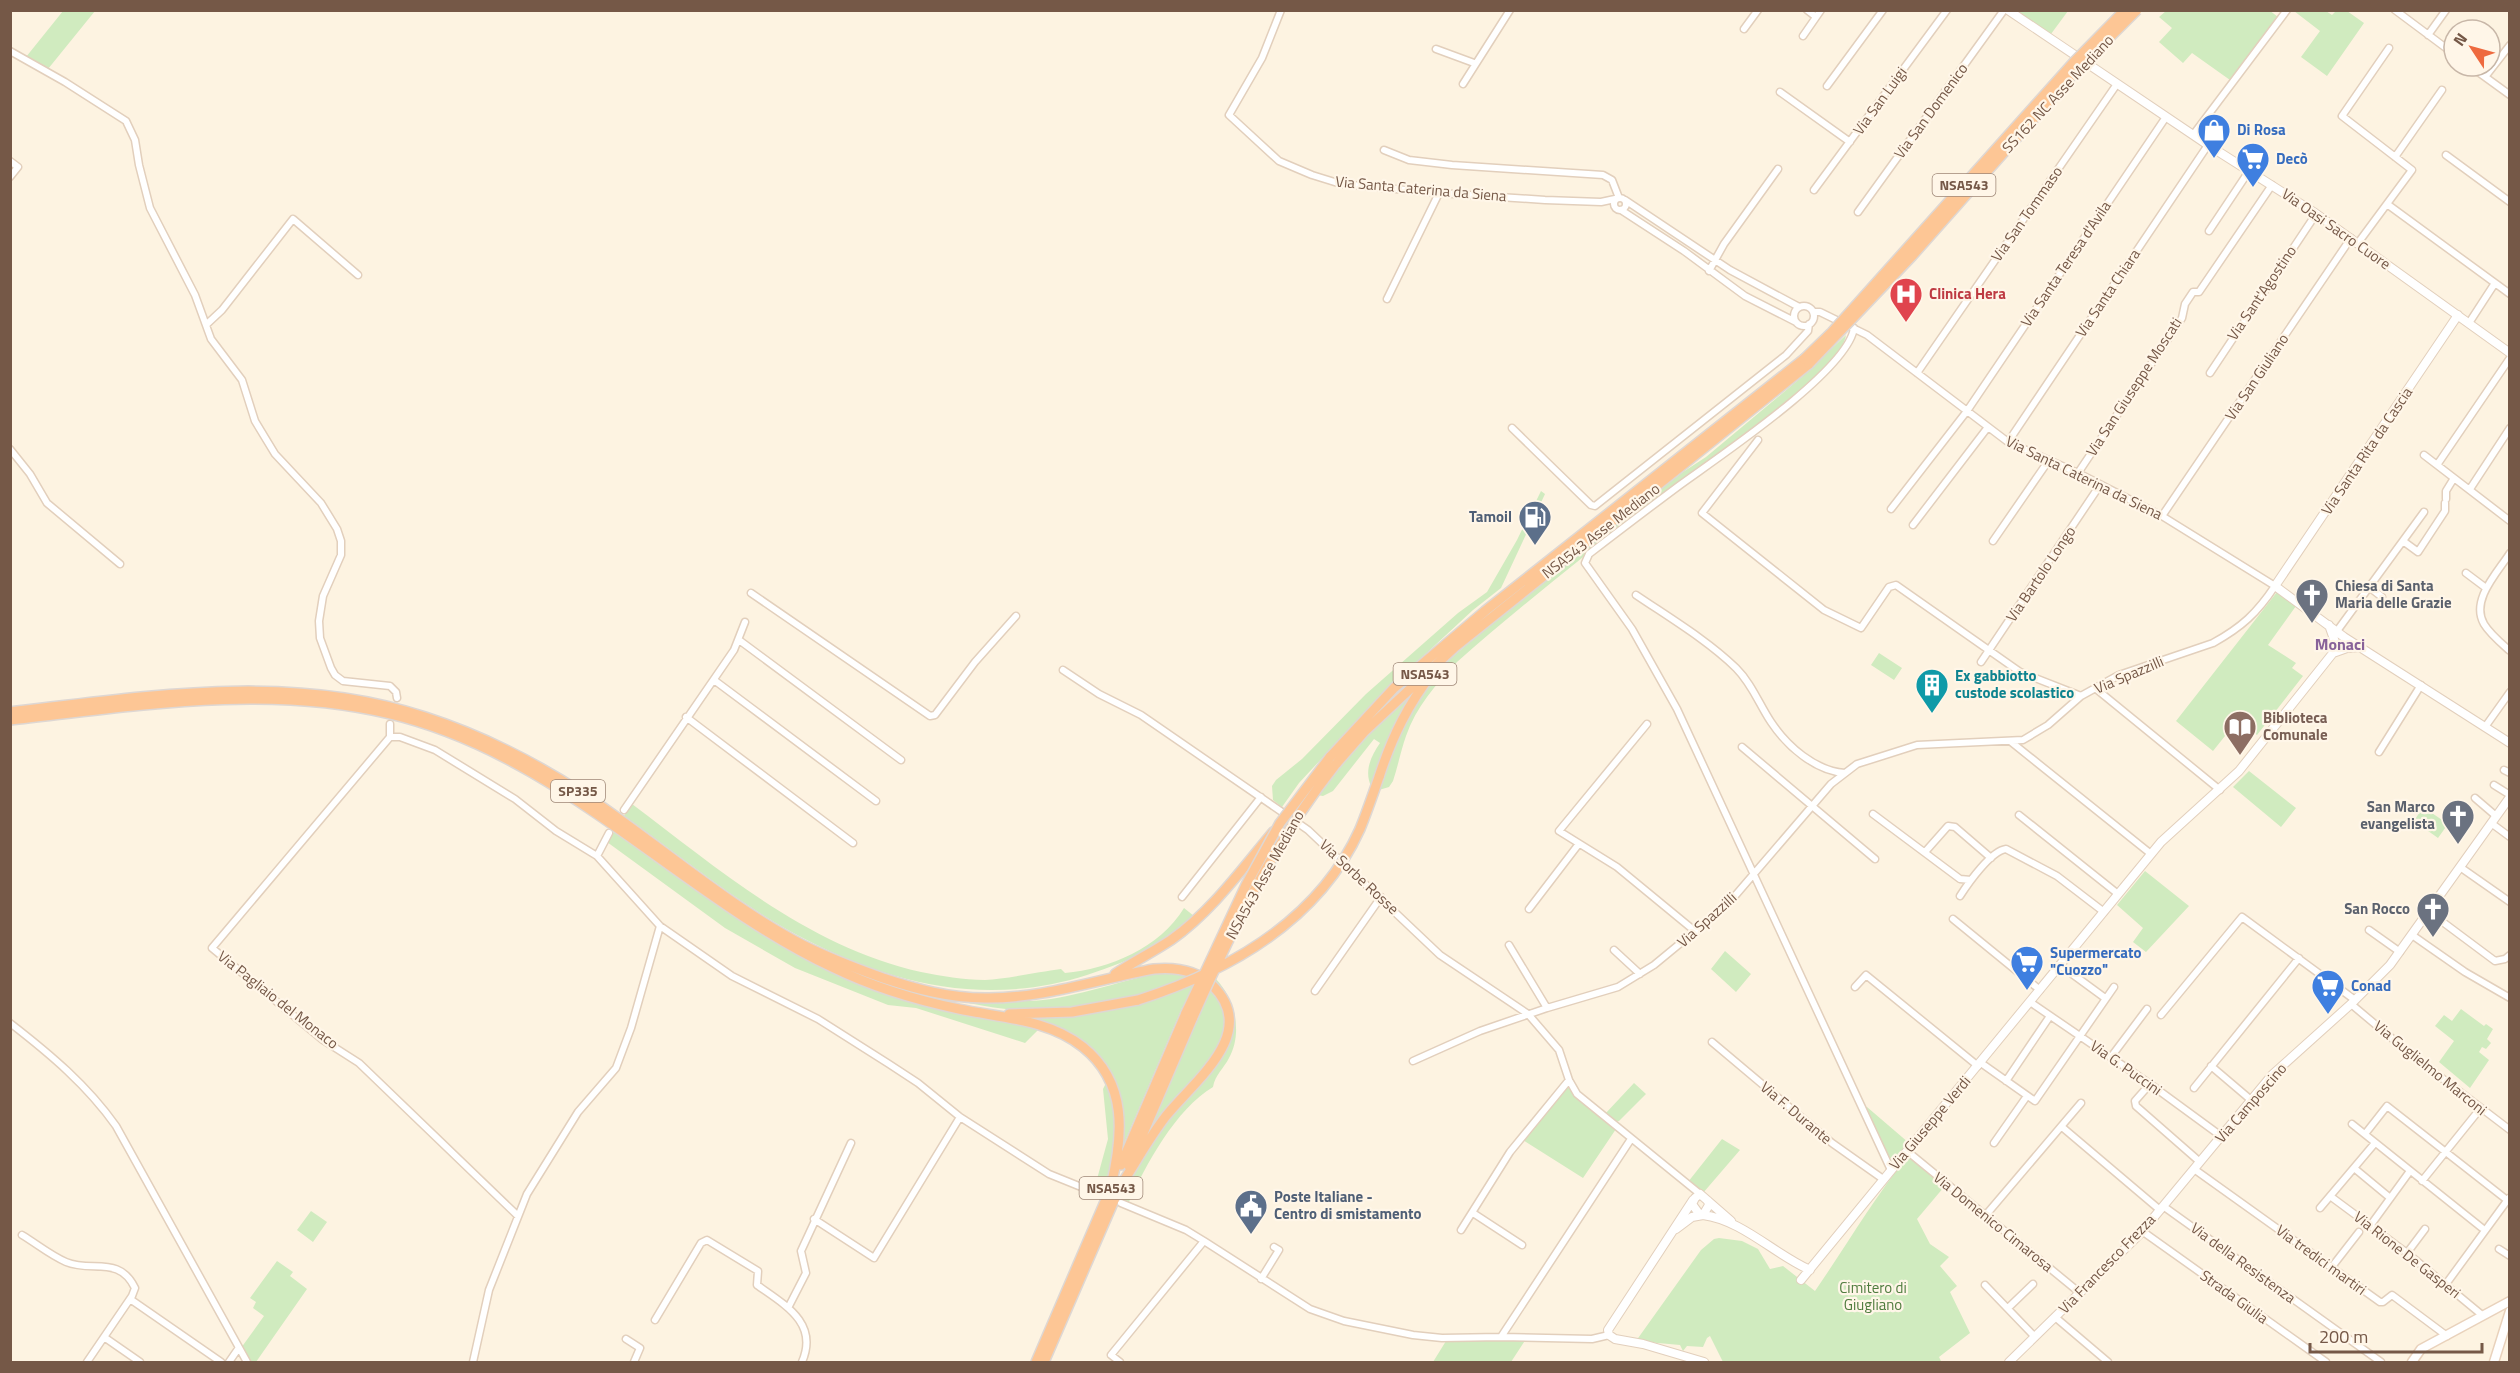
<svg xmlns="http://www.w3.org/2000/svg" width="2520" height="1373" viewBox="0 0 2520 1373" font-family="'Titillium Web',sans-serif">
	<rect width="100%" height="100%" fill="#fdf3e1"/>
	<path fill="#d0ebbf" d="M2269,10L2278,17L2230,80L2192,53L2183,63L2159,42L2172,28L2159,17L2166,11Z
		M63,11H95L48,69L26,57Z
		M2017,11H2068L2051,34Z
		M2294,11H2326L2332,15L2336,11H2347L2364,23L2327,76L2301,57L2320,31Z
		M1846,335C1844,349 1828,366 1818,375C1770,418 1717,455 1666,493C1595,547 1524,603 1457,662C1436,684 1416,707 1406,736C1401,750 1398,766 1393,781L1389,787L1379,790L1402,723L1434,675L1450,659L1536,586L1683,472L1706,457L1803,376Z
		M1541,491L1545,494L1501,588L1473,610L1377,699L1299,783L1282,807L1273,800L1272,786L1276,780L1302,759L1366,694L1458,613L1487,592L1517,540Z
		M2277,592L2296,606L2268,645L2296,663L2292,668L2303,676L2257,735L2237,721L2213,751L2176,721Z
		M1879,653L1902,668L1894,680L1871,665Z
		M1416,689L1398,719L1371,786C1364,771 1371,756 1380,743L1374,739L1333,791L1323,796L1317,795L1353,747Z
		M2249,771L2296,808L2281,827L2233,787Z
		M632,804C721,871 809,947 921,972C942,976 963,980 985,980C1006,979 1038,972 1061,969L1065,973C1109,969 1160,948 1184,908L1194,916C1181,926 1168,937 1154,946C1134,959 1110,967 1087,975C987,1007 891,985 799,936C740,905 679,855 624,816Z
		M2423,807L2448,824L2438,838L2414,821Z
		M616,829L768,937L794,952L879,988L1035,1027L1039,1010C1000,1012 960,1001 923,993C959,996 996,1002 1032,1001C1079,998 1125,978 1171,971C1208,978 1239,1008 1219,1047C1208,1068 1186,1085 1170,1103C1163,1112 1154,1130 1146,1135L1199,1015L1182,1008L1123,1146C1125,1122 1123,1100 1113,1079C1113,1095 1117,1111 1117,1127C1117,1149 1110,1173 1102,1192L1094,1190L1108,1139L1103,1089L1106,1083C1090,1055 1069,1040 1039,1029L1025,1043L916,1008L888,1005L795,968L725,928L607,842Z
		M2145,871L2189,906L2146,952L2133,942L2143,928L2117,905Z
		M1725,951L1751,974L1736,992L1711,969Z
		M1216,979C1235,999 1243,1033 1229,1058C1224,1068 1215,1075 1213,1087C1176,1109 1146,1164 1128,1204L1122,1201L1140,1162L1162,1126L1224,1053L1231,1031L1214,983Z
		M2461,1009L2484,1026L2486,1024L2493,1029L2487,1039L2491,1043L2486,1049L2482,1047L2479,1052L2489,1060L2470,1088L2439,1062L2454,1041L2435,1026L2444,1015L2452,1021Z
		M1634,1083L1646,1094L1619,1121L1615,1122L1605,1114Z
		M1569,1086L1577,1097L1616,1129L1583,1178L1523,1140Z
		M1864,1107H1867L1909,1143L1891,1163Z
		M1722,1139L1740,1150L1703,1193L1688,1182Z
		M1908,1156L1944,1187L1917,1219L1930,1244L1949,1257L1940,1266L1957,1286L1950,1292L1970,1333L1939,1357L1941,1361L1938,1362H1723L1710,1336L1707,1338L1703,1347L1687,1346L1683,1351L1680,1345L1636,1341L1701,1250L1714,1239L1719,1238L1742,1241L1758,1249L1770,1269L1783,1266L1815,1291C1846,1246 1874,1198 1908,1156Z
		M311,1211L327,1222L313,1242L297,1230Z
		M277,1261L293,1272L290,1276L307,1289L256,1362H251L241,1348L264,1316L253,1308L256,1302L250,1298Z
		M1526,1339L1511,1362H1433L1446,1341Z"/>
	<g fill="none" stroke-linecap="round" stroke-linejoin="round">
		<defs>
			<path id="minor" d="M1281,10L1262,58L1229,115L1279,161L1312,175L1341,184L1439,193L1545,200L1601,202L1615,199
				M1807,10L1816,17
				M2395,10L2454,54
				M1744,29L1758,10
				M2428,35L2446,10
				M1803,36L1821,10
				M1436,49L1474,63
				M10,51L65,82L126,121L135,140L139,165L150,208L195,295L211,339L242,380L255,421L275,454L321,503L337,529L341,541V555L323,596L319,621L320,638L331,668L335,675L343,681L390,686L396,692L397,698
				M2470,66L2510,95
				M2485,77L2510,45
				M1463,84L1510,10
				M1827,86L1883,10
				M1780,92L1850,142
				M2193,135L2287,10
				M1384,150L1409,160L1452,165L1603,175L1612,180L1619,198
				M2446,155L2510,202
				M2395,157L2442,90
				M10,161L18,167L10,177
				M1814,190L1947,10
				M1614 204a6 6 0 1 1 12 0a6 6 0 1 1-12 0Z
				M1625,200L1730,270L1799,307
				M2387,204L2510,294
				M1621,210L1684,251L1745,296L1796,322
				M1858,212L2004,10
				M2209,231L2249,171
				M2358,243L2412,170L2342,116L2389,48
				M1709,271L1724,244L1778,169
				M1387,299L1439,193
				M1794 316a10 10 0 1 1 20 0a10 10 0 1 1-20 0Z
				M2469,323L2495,283
				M207,324L222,310L293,219L358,275
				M1854,328C1848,371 1717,458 1680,485C1649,508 1619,531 1589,554L1585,563L1632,629L1677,709L1891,1170
				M1917,373L2117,84
				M2210,373L2316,214
				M1512,428L1591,505L1595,506L1786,355L1808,331L1809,324
				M1758,440L1702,513L1824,610L1861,628L1889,587L1896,585L2020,672L2081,696
				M2008,442L2208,145
				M10,449L30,474L47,503L120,564
				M2424,455L2510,521
				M2437,465L2510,358
				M2078,473L2182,318L2185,304L2193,292H2199L2272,185
				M2470,489L2510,428
				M2446,499V491L2454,478
				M1891,509L1967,411L2166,117
				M2162,516L2351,238
				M1913,525L1988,427
				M1993,541L2049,460
				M2403,541L2418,552L2445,511V503
				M2510,553C2498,572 2470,600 2484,624C2490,634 2501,643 2510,651
				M2466,573L2486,588
				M2369,587L2382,597
				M751,593L930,716L935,715L975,662L1016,616
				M1636,595C1670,618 1707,640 1736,668C1752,684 1759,704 1771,722C1787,746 1815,771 1845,773
				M2337,631L2424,512
				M739,640L901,760
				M1981,662L2100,485
				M1063,670L1099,694L1141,715L1308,830L1440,955L1528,1014L1559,1050L1569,1080L1577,1094L1700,1194
				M714,680L876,801
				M2095,688L2220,790
				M686,717L853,843
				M390,724V737
				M1647,724L1559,831L1617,867L1696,932
				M2485,727L2510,692
				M390,737H400L435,750L515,799L556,831L597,856L660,926L732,976L818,1019L889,1064L918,1083L960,1117L1049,1174L1101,1195
				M390,737L212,948L323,1040L359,1063L518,1216
				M2010,741L2151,854
				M1742,747L1875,859
				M2379,752L2421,685
				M2504,770L2510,773
				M2494,785L2510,795
				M2475,798L2496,816
				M624,810L734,650L745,622
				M1873,814L1960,879L1971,880
				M2019,815L2118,894
				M2491,823L2510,837
				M1925,852L1948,826L1955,827L1991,858
				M597,856L609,833
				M2460,867L2510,902
				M1960,896C1969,882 1991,851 2006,849L2057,876L2104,912
				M1182,897L1261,797
				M1529,909L1578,845
				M2428,911L2495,961L2505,959L2510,955
				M1953,919L2040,990
				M2369,930L2400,952
				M2412,935L2465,972L2510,998
				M1509,945L1547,1008
				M1614,950L1640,974
				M2060,965L2105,998
				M1855,987L1866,975L1978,1066
				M1315,991L1381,897
				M2030,1002L2150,1084L2221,1136
				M2351,1004L2413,1056L2510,1130
				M2161,1015L2242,917L2355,1000
				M10,1023C50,1054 87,1085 116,1126L247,1362
				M1712,1042L1832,1143L1883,1179
				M2111,1057L2147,1009
				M1413,1061L1480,1031L1547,1008L1618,987L1654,965L1728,904L1831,784L1857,764L1917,745L2023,740L2048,725L2081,696L2119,675L2213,643C2242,627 2257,613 2275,586L2162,516L2078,473L2008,442L1867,335L1820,312H1813
				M1981,1063L2035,1101L2114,987
				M2211,1066L2251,1100
				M2006,1081L2050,1016
				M2150,1084L2135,1101L2136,1106L2200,1162
				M2194,1088L2299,958
				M2352,1124L2482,1228
				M2062,1127L2160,1210
				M2365,1134L2387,1106L2507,1200
				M1994,1143L2027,1096
				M1907,1151L2080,1293
				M2354,1168L2389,1197
				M2194,1169L2380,1302H2383L2392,1295L2447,1336
				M2422,1181L2480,1109
				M2330,1196L2407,1253L2482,1315
				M1121,1203L1186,1230L1204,1241
				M2163,1206L2381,1362
				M2320,1208L2375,1143
				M1473,1213L1522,1245
				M1985,1216L2081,1103
				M814,1219L874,1258L960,1117
				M2370,1226L2410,1171
				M1461,1230L1510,1152L1569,1080
				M2142,1231L2326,1362
				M22,1235C37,1244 50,1255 66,1262C92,1273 119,1255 135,1288L132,1296L87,1362
				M2499,1249L2510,1256
				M2407,1253L2425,1229
				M2331,1268L2359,1232
				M1261,1279L1279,1250L1274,1247
				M2446,1284L2509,1198
				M1985,1285L2035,1337
				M130,1299L221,1362
				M788,1308L806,1273L801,1251L851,1143
				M2008,1308L2033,1284
				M2055,1317L2108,1362
				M655,1320L701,1243L707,1240L758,1271L757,1285C785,1305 819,1323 802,1362
				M104,1337L140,1362
				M1501,1337L1631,1139
				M626,1339L640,1348L634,1362
				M229,1362L238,1349
				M473,1362L489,1290L527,1194L578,1112L616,1068L631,1028L660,926
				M1120,1362L1111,1355L1204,1241L1310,1309L1344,1321L1413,1335L1442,1338L1501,1337L1592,1339L1609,1335"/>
			<path id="tertiary" d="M2008,10L2208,145L2315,213L2510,353
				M2458,315L2275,586L2344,637L2510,743
				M2333,653L2347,648L2360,647
				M1693,1200L1608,1330L1609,1335L1615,1339L1643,1344L1704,1362
				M1700,1215L1692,1204L1695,1198L1700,1194L1731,1221
				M1703,1215C1742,1220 1774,1254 1810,1270
				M1676,1229L1692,1217L1703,1215L1709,1205L1708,1201
				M1801,1280L2161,842L2239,771L2333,653L2335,642L2329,625
				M2009,1362L2140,1234L2272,1075L2351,1004L2390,965L2510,797"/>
			<path id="secondary" d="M2412,1362L2421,1349L2510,1301
				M2494,1362L2510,1311"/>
			<path id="trunk" d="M10,712C147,696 292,672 425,717C481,735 536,763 585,795C658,844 725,904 803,945C829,958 855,968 883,978C916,989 949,998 985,998C1041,999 1099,979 1154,969C1176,967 1197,970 1213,986C1260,1033 1194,1081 1166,1116C1149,1138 1136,1162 1121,1185
				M10,720C135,706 266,684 390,714C563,755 679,895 834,968C873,987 916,1000 959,1009C1001,1018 1048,1019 1083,1047C1128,1083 1123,1136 1111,1186
				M1330,757L1394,688L1485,611L1804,359
				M1336,764L1364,732L1455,647L1809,364
				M1379,777C1392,737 1408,704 1434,671
				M1115,974C1133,962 1153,952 1171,940C1211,912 1242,869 1273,832
				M1009,1014L1072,1012L1138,1000
				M1121,1165L1186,1013
				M1129,1166L1193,1017
				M1036,1362L1113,1183
				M1044,1362L1122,1182"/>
		</defs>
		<use href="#minor" stroke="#e2cfbc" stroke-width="9"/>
		<use href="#tertiary" stroke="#e2cfbc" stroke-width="10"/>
		<use href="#secondary" stroke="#e9d2bc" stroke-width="11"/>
		<use href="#trunk" stroke="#ded7d3" stroke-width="12"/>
		<use href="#minor" stroke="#fff" stroke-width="6"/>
		<use href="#tertiary" stroke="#fff" stroke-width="8"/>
		<use href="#secondary" stroke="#fff" stroke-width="8"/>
		<use href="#trunk" stroke="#fdc695" stroke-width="9"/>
		<defs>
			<path id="trunk-bridge" d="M1804,359L1832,332L2073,63L2125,10
				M1809,364L1912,256L2077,70L2137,10
				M1138,1000C1229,971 1319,920 1360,829C1367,812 1373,794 1379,777
				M1186,1013L1246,885L1280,823L1330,757
				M1193,1017C1233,927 1275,841 1336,764"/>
		</defs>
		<use href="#trunk-bridge" stroke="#ded7d3" stroke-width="12" stroke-linecap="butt"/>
		<use href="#trunk-bridge" stroke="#fdc695" stroke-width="9"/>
	</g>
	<defs>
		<symbol id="shop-pin" viewBox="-11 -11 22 30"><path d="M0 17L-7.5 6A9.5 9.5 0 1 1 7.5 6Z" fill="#3f7fe0" stroke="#fff6e8"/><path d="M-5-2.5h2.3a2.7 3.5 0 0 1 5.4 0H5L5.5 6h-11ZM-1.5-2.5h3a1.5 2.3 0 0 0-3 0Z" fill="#fff"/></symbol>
		<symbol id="supermarket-pin" viewBox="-11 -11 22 30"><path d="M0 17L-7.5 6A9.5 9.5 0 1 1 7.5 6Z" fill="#3f7fe0" stroke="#fff6e8"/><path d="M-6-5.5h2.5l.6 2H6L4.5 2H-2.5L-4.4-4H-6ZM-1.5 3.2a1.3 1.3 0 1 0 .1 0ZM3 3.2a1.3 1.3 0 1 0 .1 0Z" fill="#fff"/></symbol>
		<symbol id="hospital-pin" viewBox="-11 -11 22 30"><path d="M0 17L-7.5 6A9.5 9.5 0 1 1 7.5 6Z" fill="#e0444e" stroke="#fff6e8"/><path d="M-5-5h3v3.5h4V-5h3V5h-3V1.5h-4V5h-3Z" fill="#fff"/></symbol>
		<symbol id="fuel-pin" viewBox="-11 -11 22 30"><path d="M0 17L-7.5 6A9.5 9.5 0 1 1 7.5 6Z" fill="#5c6f8a" stroke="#fff6e8"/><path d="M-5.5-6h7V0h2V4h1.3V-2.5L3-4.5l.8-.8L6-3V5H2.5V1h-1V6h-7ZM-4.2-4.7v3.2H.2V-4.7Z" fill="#fff"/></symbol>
		<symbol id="church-pin" viewBox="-11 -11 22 30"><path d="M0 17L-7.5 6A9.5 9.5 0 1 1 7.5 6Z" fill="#6b7280" stroke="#fff6e8"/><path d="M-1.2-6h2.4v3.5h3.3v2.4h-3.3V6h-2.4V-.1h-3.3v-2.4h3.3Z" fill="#fff"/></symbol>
		<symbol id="building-pin" viewBox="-11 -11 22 30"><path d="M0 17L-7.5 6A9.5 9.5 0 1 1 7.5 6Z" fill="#0f9aa8" stroke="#fff6e8"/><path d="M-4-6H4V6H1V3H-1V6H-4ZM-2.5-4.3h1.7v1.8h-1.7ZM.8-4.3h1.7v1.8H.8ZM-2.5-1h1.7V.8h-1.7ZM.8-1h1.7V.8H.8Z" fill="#fff"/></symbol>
		<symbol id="library-pin" viewBox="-11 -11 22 30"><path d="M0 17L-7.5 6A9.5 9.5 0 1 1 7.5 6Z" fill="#8d6e63" stroke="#fff6e8"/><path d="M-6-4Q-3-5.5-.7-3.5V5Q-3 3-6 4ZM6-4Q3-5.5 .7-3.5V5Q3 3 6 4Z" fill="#fff"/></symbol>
		<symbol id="civic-pin" viewBox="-11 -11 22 30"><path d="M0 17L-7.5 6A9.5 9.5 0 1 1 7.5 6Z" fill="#5c6f8a" stroke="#fff6e8"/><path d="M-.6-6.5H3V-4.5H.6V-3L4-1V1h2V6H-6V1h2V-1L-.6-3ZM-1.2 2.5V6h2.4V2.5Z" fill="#fff"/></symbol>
	</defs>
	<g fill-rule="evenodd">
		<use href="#shop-pin" x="2195" y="111" width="38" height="52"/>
		<use href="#supermarket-pin" x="2234" y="140" width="38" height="52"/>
		<use href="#hospital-pin" x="1887" y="275" width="38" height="52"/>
		<use href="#fuel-pin" x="1516" y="498" width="38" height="52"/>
		<use href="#church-pin" x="2293" y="576" width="38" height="52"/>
		<use href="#building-pin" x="1913" y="666" width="38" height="52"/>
		<use href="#library-pin" x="2221" y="708" width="38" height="52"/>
		<use href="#church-pin" x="2439" y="797" width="38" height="52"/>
		<use href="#church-pin" x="2414" y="890" width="38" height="52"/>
		<use href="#supermarket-pin" x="2008" y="943" width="38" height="52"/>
		<use href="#supermarket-pin" x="2309" y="967" width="38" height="52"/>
		<use href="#civic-pin" x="1232" y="1187" width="38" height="52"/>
	</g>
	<g text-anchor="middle" stroke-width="4.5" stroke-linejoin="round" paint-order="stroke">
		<g fill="#fff6e8" stroke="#9e8777" stroke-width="1.5">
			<rect x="1932.5" y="174" width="63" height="22" rx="4.5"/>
			<rect x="1393.5" y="663" width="63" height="22" rx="4.5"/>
			<rect x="551" y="780" width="54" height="22" rx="4.5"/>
			<rect x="1079.5" y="1177" width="63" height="22" rx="4.5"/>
		</g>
		<g font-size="14" font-weight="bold" fill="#755847">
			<text x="1964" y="190">NSA543</text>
			<text x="1425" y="679">NSA543</text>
			<text x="578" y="796">SP335</text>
			<text x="1111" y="1193">NSA543</text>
		</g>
		<g font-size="15" fill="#755847" stroke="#fff6e8">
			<text transform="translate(2058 94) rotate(-47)" y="5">SS162 NC Asse Mediano</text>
			<text transform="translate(1880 101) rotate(-54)" y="5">Via San Luigi</text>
			<text transform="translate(1931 111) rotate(-54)" y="5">Via San Domenico</text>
			<text transform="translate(1421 189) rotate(5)" y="5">Via Santa Caterina da Siena</text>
			<text transform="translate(2027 214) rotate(-55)" y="5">Via San Tommaso</text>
			<text transform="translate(2336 229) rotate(35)" y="5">Via Oasi Sacro Cuore</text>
			<text transform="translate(2066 264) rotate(-56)" y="5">Via Santa Teresa d'Avila</text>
			<text transform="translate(2108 293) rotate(-56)" y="5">Via Santa Chiara</text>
			<text transform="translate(2262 293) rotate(-56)" y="5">Via Sant'Agostino</text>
			<text transform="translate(2257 377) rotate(-56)" y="5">Via San Giuliano</text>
			<text transform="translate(2134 387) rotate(-57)" y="5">Via San Giuseppe Moscati</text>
			<text transform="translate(2367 451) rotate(-56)" y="5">Via Santa Rita da Cascia</text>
			<text transform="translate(2084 478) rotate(26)" y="5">Via Santa Caterina da Siena</text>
			<text transform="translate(1601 531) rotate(-38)" y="5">NSA543 Asse Mediano</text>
			<text transform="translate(2041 574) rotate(-56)" y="5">Via Bartolo Longo</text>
			<text transform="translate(2129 675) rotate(-23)" y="5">Via Spazzilli</text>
			<text transform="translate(1265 875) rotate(-61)" y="5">NSA543 Asse Mediano</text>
			<text transform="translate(1359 877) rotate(43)" y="5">Via Sorbe Rosse</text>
			<text transform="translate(1707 920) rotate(-42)" y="5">Via Spazzilli</text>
			<text transform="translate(278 1000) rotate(38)" y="5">Via Pagliaio del Monaco</text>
			<text transform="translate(2126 1068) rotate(35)" y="5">Via G. Puccini</text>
			<text transform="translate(2430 1068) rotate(39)" y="5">Via Guglielmo Marconi</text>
			<text transform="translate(2251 1103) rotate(-49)" y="5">Via Camposcino</text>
			<text transform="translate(1796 1113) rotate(40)" y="5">Via F. Durante</text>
			<text transform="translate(1930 1123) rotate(-50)" y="5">Via Giuseppe Verdi</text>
			<text transform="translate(1993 1222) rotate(39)" y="5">Via Domenico Cimarosa</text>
			<text transform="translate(2407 1255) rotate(38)" y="5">Via Rione De Gasperi</text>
			<text transform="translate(2321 1260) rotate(36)" y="5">Via tredici martiri</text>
			<text transform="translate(2243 1263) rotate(36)" y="5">Via della Resistenza</text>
			<text transform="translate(2107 1264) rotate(-46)" y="5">Via Francesco Frezza</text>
			<text transform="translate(2234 1297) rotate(36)" y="5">Strada Giulia</text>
		</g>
		<g font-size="15" font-weight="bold" fill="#366cbe" stroke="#fff6e8" text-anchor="start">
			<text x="2237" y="135">Di Rosa</text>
			<text x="2276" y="164">Decò</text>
			<text x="2050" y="958">Supermercato<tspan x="2050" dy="17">"Cuozzo"</tspan></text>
			<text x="2351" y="991">Conad</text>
		</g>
		<g font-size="15" font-weight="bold" fill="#be3a42" stroke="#fff6e8" text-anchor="start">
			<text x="1929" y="299">Clinica Hera</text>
		</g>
		<g font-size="15" font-weight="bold" fill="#4e5e75" stroke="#fff6e8" text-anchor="end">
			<text x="1512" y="522">Tamoil</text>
			<text x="1274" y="1202" text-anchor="start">Poste Italiane -<tspan x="1274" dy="17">Centro di smistamento</tspan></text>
		</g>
		<g font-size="15" font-weight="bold" fill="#5b616d" stroke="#fff6e8" text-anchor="end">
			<text x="2335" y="591" text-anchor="start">Chiesa di Santa<tspan x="2335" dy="17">Maria delle Grazie</tspan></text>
			<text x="2435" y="812">San Marco<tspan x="2435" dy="17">evangelista</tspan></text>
			<text x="2410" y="914">San Rocco</text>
		</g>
		<g font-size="15" font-weight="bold" fill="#0d838f" stroke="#fff6e8" text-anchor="start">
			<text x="1955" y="681">Ex gabbiotto<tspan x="1955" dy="17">custode scolastico</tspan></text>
		</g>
		<g font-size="15" font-weight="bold" fill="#785e54" stroke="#fff6e8" text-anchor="start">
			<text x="2263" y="723">Biblioteca<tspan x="2263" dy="17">Comunale</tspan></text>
		</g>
		<g font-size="15" fill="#4f7c3e" stroke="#fff6e8">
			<text x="1873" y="1293">Cimitero di<tspan x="1873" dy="17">Giugliano</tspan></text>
		</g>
		<g font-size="16" font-weight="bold" fill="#886299" stroke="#fff6e8">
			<text x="2340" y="650">Monaci</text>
		</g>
	</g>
	<rect width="2520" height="1373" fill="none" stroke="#755847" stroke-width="24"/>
	<g transform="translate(2472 48) rotate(306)"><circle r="28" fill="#fff6e8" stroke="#c8b7a8" stroke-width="1.5"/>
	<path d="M0-4.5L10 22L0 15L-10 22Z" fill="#ee6a3f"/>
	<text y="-9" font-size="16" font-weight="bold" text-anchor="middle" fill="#755847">N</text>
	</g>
	<path d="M2310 1343v9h172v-9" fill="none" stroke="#755847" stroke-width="3"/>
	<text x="2319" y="1343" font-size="18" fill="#755847" stroke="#fff6e8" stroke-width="4.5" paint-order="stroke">200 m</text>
</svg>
